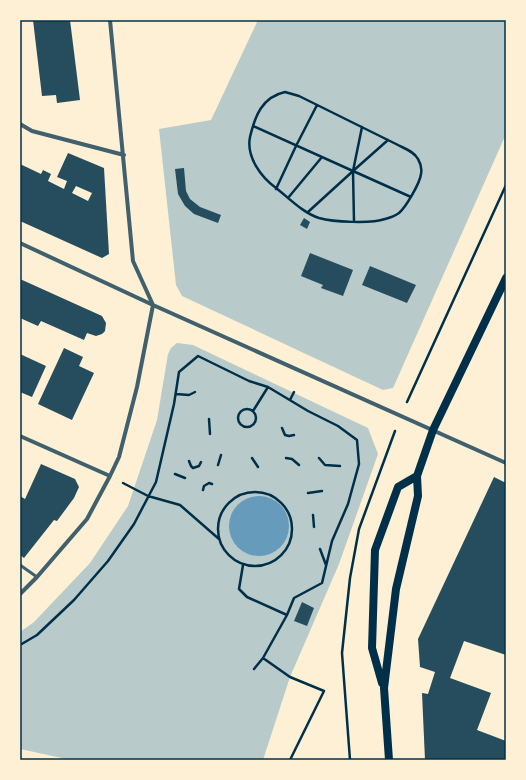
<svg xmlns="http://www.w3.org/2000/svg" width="526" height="780" viewBox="0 0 526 780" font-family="Figtree,sans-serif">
	<rect width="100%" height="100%" fill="#fdf0d5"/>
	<path fill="#b9caca" d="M258,20H506V134L393,388L383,390L182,296L176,285L159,129L211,120Z
		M177,343L193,345L368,428L378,454L339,564L290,677L263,760H71L20,749V632L34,622L90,563L128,506L157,420L168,354L171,348Z"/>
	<path fill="#669bbc" d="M229 526a30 30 0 1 1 60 0a30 30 0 1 1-60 0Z"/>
	<path fill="#264d5e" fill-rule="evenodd" d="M33,20H70L80,100L57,103L56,95L42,96Z
		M68,153L104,168L109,254L102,258L20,221V164L41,174L43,170L51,174L48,181L64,189L67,181L57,177ZM76,186L92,193L88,201L72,193Z
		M184,168L186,191L190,199L200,207L221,215L218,223L194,214L185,206L178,194L175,169Z
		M304,218L310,222L307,229L300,225Z
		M310,253L353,270L343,296L321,288L323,285L301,276Z
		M370,266L416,285L407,303L362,285Z
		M20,279L102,316L106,323L105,331L102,334L96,336L87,333L84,340L41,321L38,326L20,318Z
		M64,348L83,357L79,366L94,373L72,420L38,404Z
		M20,354L46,366L32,397L20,392Z
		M41,464L75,479L79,487L74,498L57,521L54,520L24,558L20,555V496L25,499Z
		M494,477L506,483V561L505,564L506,565V655L464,641L450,678L491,693L477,730L506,741V760H425L422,693L428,694L435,672L420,667L418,639Z
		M302,602L314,608L307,626L294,621Z"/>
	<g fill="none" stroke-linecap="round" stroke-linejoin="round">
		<path stroke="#003049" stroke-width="2.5" d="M285,92L299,96L396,144C403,148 414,151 418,159C421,164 422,169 421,174C420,183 406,207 399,213C395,216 389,218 385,219C371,224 333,222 319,218C303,213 289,198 276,188C261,177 246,157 250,137C255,116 262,97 285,92Z
			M253,126L353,171L388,140
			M276,189L296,146L317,105
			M288,198L322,157
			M308,212L353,171L362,127
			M354,222L353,171L411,197
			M176,394L189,395L195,392
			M290,400L294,392
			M407,402L506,185
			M238 418a9 9 0 1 1 18 0a9 9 0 1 1-18 0Z
			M253,411L268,387
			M209,419L210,434
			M282,428L285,435L289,436L294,435
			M252,458L258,467
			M286,458L292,459L299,465
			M319,458L325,465L340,466
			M189,461L191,466L193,468L199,466L201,462
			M218,465L221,455
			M175,474L185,478
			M123,483L148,496L180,505L219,539
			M203,490L204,486L209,483L212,484
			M218 529a37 37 0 1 1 74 0a37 37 0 1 1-74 0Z
			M308,493L322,491
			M313,515L314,527
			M320,549L326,565
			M243,565L239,589L247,597L287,615L263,658
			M20,645L37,635L74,600L108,561L134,524L156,482L174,404L179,372L198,356L249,381L268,387L308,411L338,426L357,440L359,464L348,504L332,541L322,583L294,598L287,615
			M254,669L263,658L290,677L324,691L290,760
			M350,760L342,653L350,578L359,529L395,431"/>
		<path stroke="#3f606c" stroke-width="3" d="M20,565L37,577"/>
		<path stroke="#3f606c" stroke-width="4" d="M20,124L32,131L124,155
			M20,243L153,305L506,463
			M20,436L110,476
			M20,594L37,577L87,519L110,476L119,457L137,387L153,305L133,261L110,20"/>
		<path stroke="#003049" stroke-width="8" d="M382,683L372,648L375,550L398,487L417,476
			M389,760L384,688L396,589L418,496L417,476L433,430L506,278"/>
	</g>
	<rect width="526" height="780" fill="none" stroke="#fdf0d5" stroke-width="42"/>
	<rect x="21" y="21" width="484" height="738" fill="none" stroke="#003049" stroke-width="1.5"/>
</svg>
